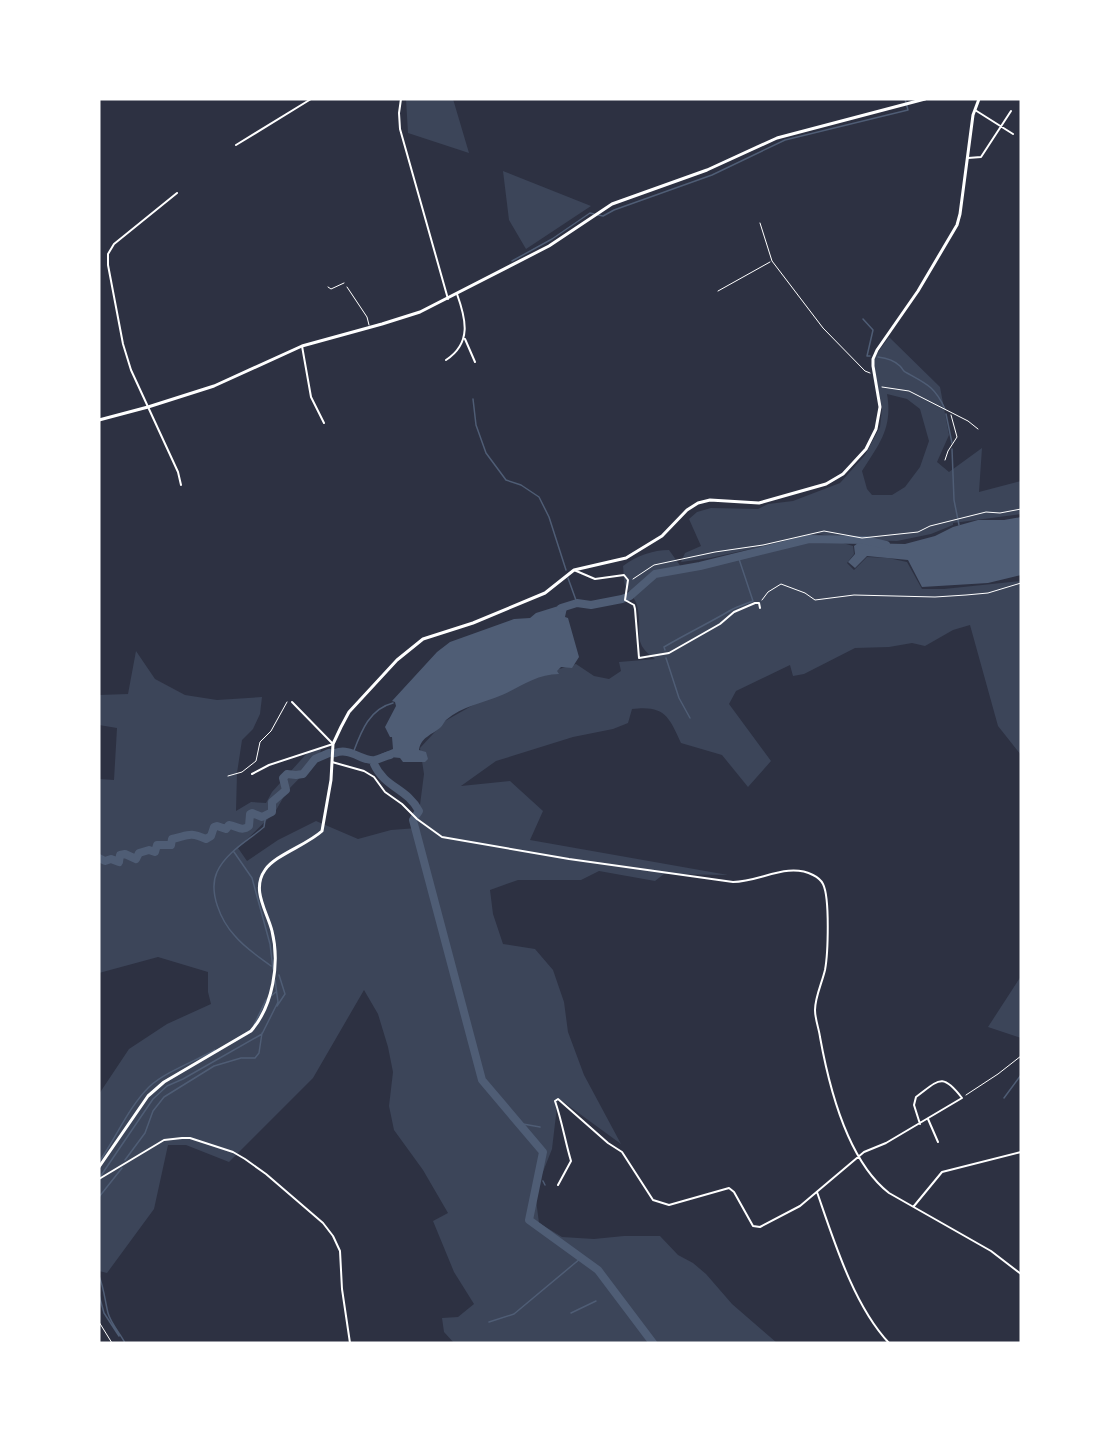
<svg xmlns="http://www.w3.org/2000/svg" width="1120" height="1442" viewBox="0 0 1120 1442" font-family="Signika,sans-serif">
	<rect width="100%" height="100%" fill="#2d3142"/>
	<path fill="#3c4559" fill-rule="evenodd" d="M406,99H453L469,153L408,133Z
		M503,171L591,206L526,249L509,220Z
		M889,337L940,387L949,435L937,462L949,472L982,448L979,492L1021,481V514L953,523V525L931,534L897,541L849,540L819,534L710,558L681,562L685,553L701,546L689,519L697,512L711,508L758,509L768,504L793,501L840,483L865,455L880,427L882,409L873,359ZM887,394L907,399L920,409L929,441L920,467L905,487L892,495H872L867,489L862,471C879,444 893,428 887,394Z
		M822,537L853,546L854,554L847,563L854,570L867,557L888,558L907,562L922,589H944L1021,581V755L998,726L970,625L953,630L925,646L912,643L889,647L855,648L804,674L793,676L790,665L736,691L729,704L771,761L748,787L722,755L681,743C669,716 664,705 632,709L628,723L613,729L573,737L496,761L461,786L510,781L543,811L530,840L728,875L664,874L655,881L599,871L581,880H518L490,890L493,914L503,944L535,949L553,970L564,1002L568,1032L584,1075L621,1144L558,1098L552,1149L535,1192L539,1223L562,1237L594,1239L624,1236H660L678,1255L693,1263L706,1274L732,1304L777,1343H454L444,1332L442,1318L458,1317L474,1304L454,1272L433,1221L448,1213L423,1170L394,1130L389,1106L393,1072L388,1047L378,1014L364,990L313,1078L229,1162L186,1145H168L154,1209L107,1273L99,1271V1094L129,1049L167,1024L211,1004L208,992V972L158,957L99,973V779L114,780L117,728L99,725V695L128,694L136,651L155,679L185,695L217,700L262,697L260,714L253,729L242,740L237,773L236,811L251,802L266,803L272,792L309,751L322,748L316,761L287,791L275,812L238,848L247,861L278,840L316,821L358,839L391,830L417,828L424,774L420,748L445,721L489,696L532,677L576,664L594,676L609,679L621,671L619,662L655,659C632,643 642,634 638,610C637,601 632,596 627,589C623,584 624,573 623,566C636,556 653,550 669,550L684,571L733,555L767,552L789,544Z
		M1021,976V1038L988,1027Z"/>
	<path fill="#4f5d75" d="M1021,517V575L988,583L922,587L908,560L867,556L855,568L848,562L855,554L854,546L858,543L905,544L935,536L953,527L978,520H1004Z
		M568,603L565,617L568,618L579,657L572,668L561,667L557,671L559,674C537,674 522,686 502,695C484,703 462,706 446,720C444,722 443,725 441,727C432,735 421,737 419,750L426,752L428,759L425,762H403L400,758L381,756V754L393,749L392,737H390L385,727L396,706L395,702L392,701L437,652L450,642L514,619L530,618L536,613Z"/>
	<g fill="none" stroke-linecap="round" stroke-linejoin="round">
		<path stroke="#4f5d75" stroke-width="1.5" d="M598,215L603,216L614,210L712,175L785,140L908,110L905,99
			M512,261L552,239L590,213L594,214
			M863,319L873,330L867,356H870
			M878,357C886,358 895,361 900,366C904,370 902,371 907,373C927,384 935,387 945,409
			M473,399L476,425L486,453L506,480L521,485L539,497L549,517L566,570
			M946,414L952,443
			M952,449L954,500L959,525
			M568,578L577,603
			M665,650L664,647C686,634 709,623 731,610C738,606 746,604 753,601L738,556
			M666,658L679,698L690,718
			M353,753C361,732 369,709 393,703
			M266,814L264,827C249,840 226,852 217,872C208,892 221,921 235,936C245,948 259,957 271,966
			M234,852L252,878L270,944L273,969
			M277,1006L285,994L279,975
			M254,1025L266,1000L276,992
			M1004,1098L1021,1075
			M523,1124L540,1127
			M125,1160L145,1133L153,1111L164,1097L214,1066L241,1058H255L259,1053L262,1033
			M99,1162C116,1138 128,1108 149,1087C165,1072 195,1061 215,1050
			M100,1177L153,1099L167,1086L183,1079L262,1034L278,1002L275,980
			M543,1181L545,1185
			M99,1197L122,1168
			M99,1276C104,1288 105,1301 108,1313C111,1324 120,1333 125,1343
			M99,1295L104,1313L119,1336
			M571,1313L596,1301
			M489,1322L514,1314L581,1258"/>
		<path stroke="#4f5d75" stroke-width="8" d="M561,608L577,603L591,605L622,599L630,596L655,574L700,566L809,539L865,540L886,545
			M335,753C351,747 362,762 375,760C380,759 385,756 390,755
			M375,760L374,764C385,788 407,788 419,811L413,820L482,1080L543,1152L529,1220L598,1270L653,1343
			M99,858L105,861L111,859L119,862L120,855L125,854L136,859L139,853L149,850L155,852L157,845H171L172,839C190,835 189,832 206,839L211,836L214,827L217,826L226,829L229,825C237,826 242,832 249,826L250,814L252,813L262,817L272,812V802L286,790L283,778L287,774L296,775L303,774L315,759L329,753"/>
		<path stroke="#fff" stroke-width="1" d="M760,223L772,261L823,328L865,371L870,373
			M328,287L331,289L344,283
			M718,291L770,262
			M882,387L909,391L968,421L978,429
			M945,460L948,451L957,437L951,415
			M633,579L654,565L715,552L763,545L824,531L862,538L918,532L930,526L986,512L1000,513L1021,509
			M762,600L768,592L781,584L805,593L815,600L854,595L935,597L966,595L988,593L1021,583
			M228,776L242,772L256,761L260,742L271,731L287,702
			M966,1095L998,1074L1021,1056
			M99,1322L112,1343"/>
		<path stroke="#fff" stroke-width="1" d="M347,287L367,317L369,325"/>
		<path stroke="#fff" stroke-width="2" d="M401,99L399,113L400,129L448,299
			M975,110L1013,134
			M236,145L311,99
			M968,158L981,157L1011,111
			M177,193L114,244L108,254V265L123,344L131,370L178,472L181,485
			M465,339L475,362
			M302,346L311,397L324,423
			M446,360C472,343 466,319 457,294
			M574,570L595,579L624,575L628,580L625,600L634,605L635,609L639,658L669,653L720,624L734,612L755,603H759L760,608
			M292,702L333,744
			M332,762L364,771L374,777L385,792L402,804L417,819L442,837L569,859L733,882C760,882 787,862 813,875C817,877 821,880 823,884C830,898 828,954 825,970C822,983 815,997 815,1010C815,1019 819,1029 820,1037C829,1087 848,1161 889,1193L991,1251L1021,1274
			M252,774L269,765L333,744
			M928,1119L938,1142
			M99,1179L164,1140L182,1138H190L233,1152L245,1159L266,1174L323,1223L333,1236L340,1251L342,1289L350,1343
			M558,1185L571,1161C565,1141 562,1121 555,1101L558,1099L608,1143L622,1152L653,1200L669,1205L729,1188L734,1192L753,1226L760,1227L800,1206L864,1152L886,1143L962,1098C942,1072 939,1080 916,1097L914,1105L920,1124
			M817,1192C834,1241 854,1306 889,1343
			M914,1206L942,1172L1021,1152"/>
		<path stroke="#fff" stroke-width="3" d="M99,1167L148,1096L164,1082L251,1031C273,1006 280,963 272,931C267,911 251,890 265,870C275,855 307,845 322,831L331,780L333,744L341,727L349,712L397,660L423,639L473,623L545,593L574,570L626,558L662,536L687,510L698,503L710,500L759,503L826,484L843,474L866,449L876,429L880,407L873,366V359L877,350L918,291L957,225L960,214L973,115L979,99"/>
		<path stroke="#fff" stroke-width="3" d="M99,420L148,407L214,386L302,346L382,324L420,312L549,246L612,204L707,170L777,138L925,99"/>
	</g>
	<rect width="1120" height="1442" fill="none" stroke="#ffffff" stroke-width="201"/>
</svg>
